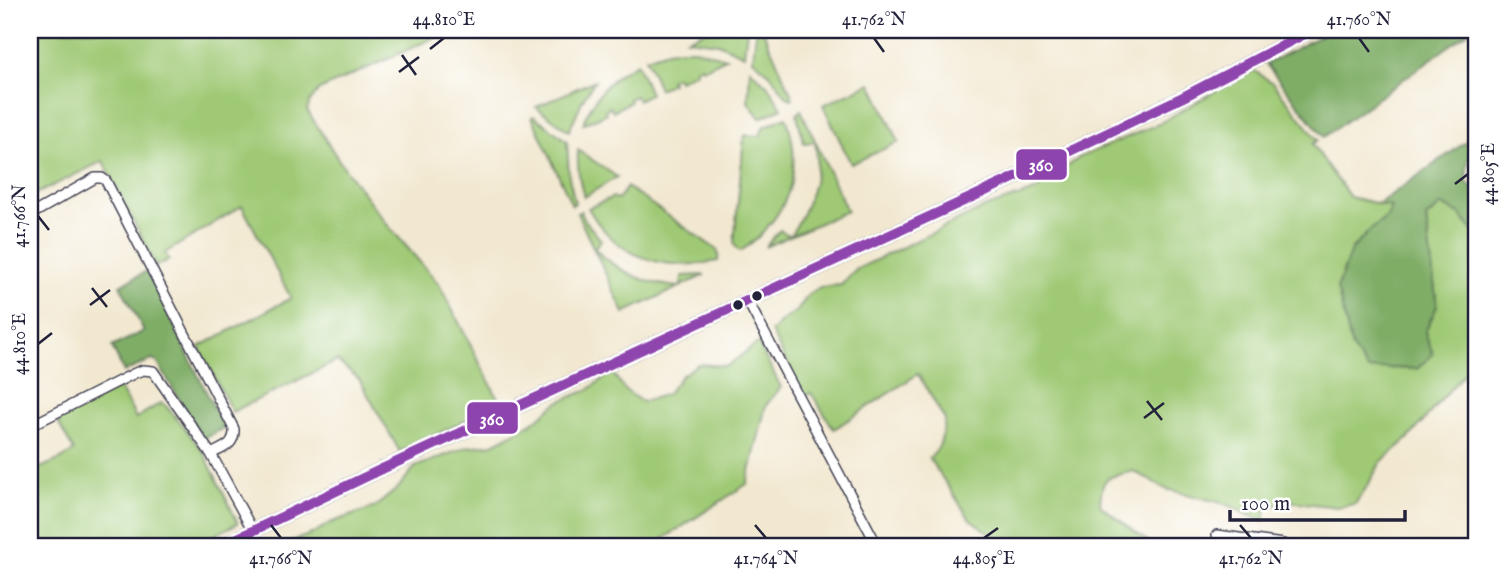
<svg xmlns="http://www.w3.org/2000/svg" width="1507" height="577" viewBox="0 0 1507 577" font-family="'IM FELL English',serif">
	<rect width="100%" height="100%" fill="#fff"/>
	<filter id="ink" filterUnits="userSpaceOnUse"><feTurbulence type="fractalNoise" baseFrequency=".0143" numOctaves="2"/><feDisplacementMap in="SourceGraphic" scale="14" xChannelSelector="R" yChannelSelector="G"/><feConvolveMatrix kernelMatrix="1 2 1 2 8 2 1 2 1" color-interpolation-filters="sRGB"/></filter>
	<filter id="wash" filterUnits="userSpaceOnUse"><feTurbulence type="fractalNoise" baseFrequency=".00686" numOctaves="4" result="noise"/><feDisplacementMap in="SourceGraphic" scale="28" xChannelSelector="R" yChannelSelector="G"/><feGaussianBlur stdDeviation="1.57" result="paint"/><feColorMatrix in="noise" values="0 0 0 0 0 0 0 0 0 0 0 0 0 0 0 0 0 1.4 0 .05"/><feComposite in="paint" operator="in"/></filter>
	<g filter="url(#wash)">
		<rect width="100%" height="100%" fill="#f2e8d0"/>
		<path fill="#9fc975" stroke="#607658" stroke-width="2" d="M30,30H451L319,90L310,102L307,110L340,162L386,223L439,284L501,404L400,452L359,379L337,361L232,412L199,347L291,298L242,206L165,253L169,260L156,266L103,161L30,197Z
			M707,30H747L744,55L718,43L687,39Z
			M756,30H763L793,98L791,99L787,97L768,72L753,59Z
			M680,49H695L726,58L703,69L701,66L695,69L696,72L679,80L676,77L670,80L672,83L659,89L646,58L667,51Z
			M637,63L650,94L638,100L635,96L629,99L630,102L613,111L610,107L605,110L606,114L583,124C593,96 610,77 637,63Z
			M1250,68L1273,83L1318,140L1313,144L1328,167L1350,197L1391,207L1387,217L1369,231L1368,370L1390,368L1417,369L1425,332L1437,306L1426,218L1442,205L1460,214L1477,235V363L1463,374L1409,438L1381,462L1366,488L1355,504L1337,507L1288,501L1266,508L1264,522L1226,504L1166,489L1133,471C1105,479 1102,474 1100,505L1155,547H1009L970,519L929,458C942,449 942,435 945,420L918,374L834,429L811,393L804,396L771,332L783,320L798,310L808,295L820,287L841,285L857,269L984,208L1035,191L1080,157L1158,124L1246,73Z
			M750,69L768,86L782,108L760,118L748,102Z
			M595,80L582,101L569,131L536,107Z
			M871,83L899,142L851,164L823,105Z
			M801,110L847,211L765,247L780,230L790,236C807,210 822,174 815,142L804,143L797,114Z
			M534,116L567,141L569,177L575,203L572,205L532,117Z
			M786,117C805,172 788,217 741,251L738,250L734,244L744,137L746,135L760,136L763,127Z
			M578,150L617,177L584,197C579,181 577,167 578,150Z
			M627,187L717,250L719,256L718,261C663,272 617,258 588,208L613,197L618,200Z
			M581,211L586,222L601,240L594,248C618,272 647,285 681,287L682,276L705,275L624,313L577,213Z
			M758,343L781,387L766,405L747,484L651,547H276L314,533L330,523L375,507L398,488L415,467L467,447L493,444L531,424L558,402L588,390L612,372L625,390L642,402L667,394L681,376L698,364L727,366Z
			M119,387L136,418L161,403L166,406L181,423L204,453L238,523L192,547H30V470L31,472L61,459L74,451L57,421Z"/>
		<path fill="#7fad66" stroke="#506850" stroke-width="2" d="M1331,30H1471L1324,137L1266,64Z
			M1477,134V152L1468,159L1466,181L1477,194V235L1459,214L1442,205L1426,218L1437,306L1425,332L1433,354L1417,369L1390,368L1368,370L1352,348L1337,288L1351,250L1369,231L1387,217L1391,207L1378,204Z
			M147,271L224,428L203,439L157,362L152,360L124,372L112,347L144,331L120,285Z"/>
	</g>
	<g filter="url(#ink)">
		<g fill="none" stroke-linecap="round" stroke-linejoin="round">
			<defs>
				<path id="minor" d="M30,215L95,178H102L106,181L234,429C235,445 224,447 211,454
					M747,300L878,547
					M30,426L135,373L143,370L153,371L211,454L253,531
					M1217,535L1283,544L1289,547"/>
				<path id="secondary" d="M219,547L382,469L1007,181L1183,97L1312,30"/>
			</defs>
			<use href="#minor" stroke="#414051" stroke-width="12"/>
			<use href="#secondary" stroke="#414051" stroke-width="16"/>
			<use href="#minor" stroke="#fff" stroke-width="9"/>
			<use href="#secondary" stroke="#fff" stroke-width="12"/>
			<defs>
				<path id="bus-1" d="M219,547L382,469L1007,181L1183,97L1312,30"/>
			</defs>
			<use href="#bus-1" stroke="#fff" stroke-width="16"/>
			<use href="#bus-1" stroke="#8e44ad" stroke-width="10"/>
		</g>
	</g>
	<path fill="none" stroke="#22223b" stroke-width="2.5" d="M874,38L884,52M1359,38L1369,52M430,49L444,38M402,55L416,75M399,72L419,57M1455,184L1468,174M38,216L49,230M92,288L107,307M90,305L110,290M38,344L52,333M1147,401L1162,420M1144,418L1164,403M271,525L281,538M755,525L766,538M1240,525L1251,538M984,538L998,528"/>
	<g fill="#22223b" stroke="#fff" stroke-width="2.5">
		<circle cx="757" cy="296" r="6"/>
		<circle cx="738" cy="305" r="6"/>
	</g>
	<g stroke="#fff" stroke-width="2.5">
		<rect x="1015" y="148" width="53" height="33" rx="7" fill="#8e44ad"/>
		<rect x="466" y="401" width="53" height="34" rx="7" fill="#8e44ad"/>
	</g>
	<g font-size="19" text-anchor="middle" font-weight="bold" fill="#fff">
		<text x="1041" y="171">360</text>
		<text x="492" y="425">360</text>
	</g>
	<rect width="1507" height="577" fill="none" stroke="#fff" stroke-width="77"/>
	<path d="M1230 510v10h175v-10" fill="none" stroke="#22223b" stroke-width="3.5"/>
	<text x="1241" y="510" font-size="21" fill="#22223b" stroke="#ffffff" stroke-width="5" paint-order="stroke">100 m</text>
	<rect x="38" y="38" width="1430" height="500" fill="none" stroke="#22223b" stroke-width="2.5"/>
	<g font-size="18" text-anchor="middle" fill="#22223b">
		<text x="444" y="25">44.810°E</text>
		<text x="874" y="25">41.762°N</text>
		<text x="1359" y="25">41.760°N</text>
		<text transform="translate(1488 174) rotate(-90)" y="6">44.805°E</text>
		<text transform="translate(19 216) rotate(-90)" y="6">41.766°N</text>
		<text transform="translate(19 344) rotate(-90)" y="6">44.810°E</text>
		<text x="281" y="564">41.766°N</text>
		<text x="766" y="564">41.764°N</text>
		<text x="984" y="564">44.805°E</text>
		<text x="1251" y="564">41.762°N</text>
	</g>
</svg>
